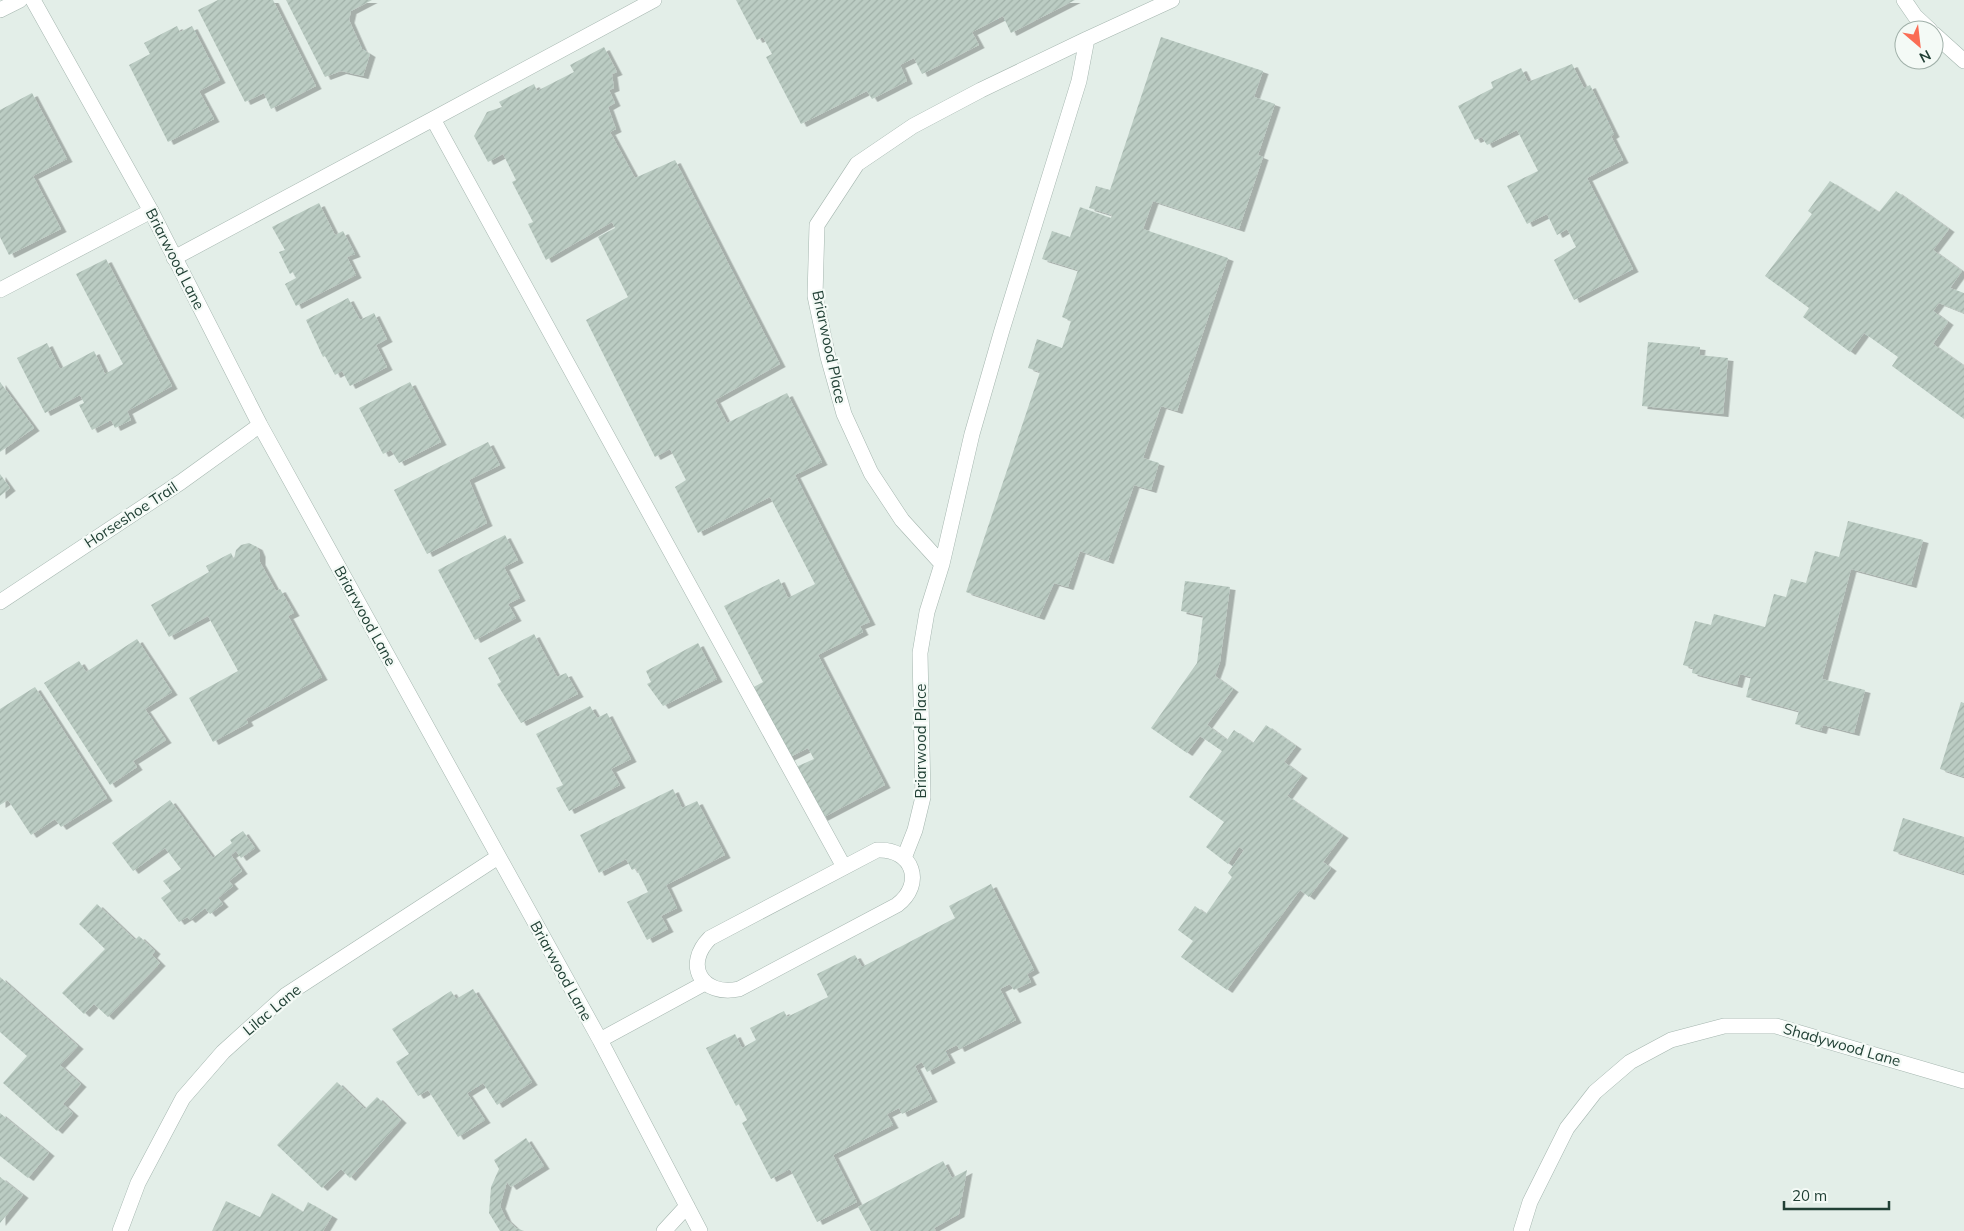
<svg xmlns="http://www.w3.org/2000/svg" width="1964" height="1231" viewBox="0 0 1964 1231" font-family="Mulish,sans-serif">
	<defs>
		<pattern id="building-hatch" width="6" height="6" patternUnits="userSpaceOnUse" patternTransform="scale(1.25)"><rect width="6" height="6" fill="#bbccc3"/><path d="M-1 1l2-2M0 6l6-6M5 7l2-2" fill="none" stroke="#a0b0a8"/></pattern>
		<filter id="shadow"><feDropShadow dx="5.5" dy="3" stdDeviation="0" flood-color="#0004"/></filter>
	</defs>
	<rect width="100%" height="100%" fill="#e3eee8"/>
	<path fill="url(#building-hatch)" filter="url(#shadow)" d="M218,0H273L316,86L271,109L264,93L245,102L198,10Z
		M286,0H372L351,11L349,20L362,49L370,54L363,76L341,71L325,77Z
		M736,0H1075L1011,33L1003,16L972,32L979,45L922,74L914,58L900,65L907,81L872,99L867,91L801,124L766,57L772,54L763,37L757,40Z
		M177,26L180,32L192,26L220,80L199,91L214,119L168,142L129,65L150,54L144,43Z
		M1161,37L1263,71L1254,97L1275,104L1258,155L1263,157L1239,229L1153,201L1143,229L1228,258L1177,411L1161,406L1143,458L1159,463L1151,490L1134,485L1108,561L1080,551L1068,587L1054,583L1039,617L966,592L1040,372L1028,368L1037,339L1062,348L1071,321L1062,317L1078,270L1042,259L1052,231L1070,237L1080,207L1111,218L1112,215L1089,208L1096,186L1110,190Z
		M604,47L617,72L612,74L614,88L609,90L615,103L608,107L616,129L610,132L635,178L675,160L780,364L715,400L727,423L787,393L822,462L795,475L870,622L860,626L863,632L818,655L885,785L822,818L796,767L814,759L808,748L788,758L752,688L763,682L724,606L779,579L788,598L815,584L770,497L698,533L675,487L686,480L670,449L655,457L586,320L628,297L598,237L615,228L612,222L546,260L528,224L533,222L512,182L516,180L503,154L488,162L474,136L487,112L502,107L499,102L534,84L537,91L574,72L570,65Z
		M1572,64L1584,88L1590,85L1614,134L1611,136L1623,160L1587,178L1633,269L1574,300L1554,260L1576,247L1567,229L1557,235L1547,214L1527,224L1507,186L1538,171L1517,130L1487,145L1482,137L1475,140L1458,106L1493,88L1491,82L1521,68L1528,82Z
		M32,93L67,159L33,176L61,229L9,255L0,237V110Z
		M1830,181L1879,212L1896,191L1949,229L1933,250L1962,271L1950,288L1964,293V313L1939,303L1933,311L1948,322L1933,344L1964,366V419L1892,366L1898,357L1864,333L1850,352L1803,317L1809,308L1765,276L1812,214L1808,211Z
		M319,203L335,235L343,231L355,254L347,257L356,275L296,306L285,284L296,278L293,272L290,274L279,252L285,250L272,227Z
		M106,259L172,386L127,411L131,420L115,428L111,420L92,430L79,405L84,403L80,395L45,413L17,358L47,343L60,369L94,351L105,374L123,364L76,274Z
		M348,298L360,320L374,313L387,339L376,345L387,367L350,386L342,371L335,375L325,356L323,357L306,320Z
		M1648,342L1700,347L1699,355L1728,358L1723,414L1642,406Z
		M0,382L34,428L0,452Z
		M410,382L441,442L399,463L391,450L383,454L359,408Z
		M488,442L500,465L469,480L487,523L427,554L394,490Z
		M0,474L10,488L0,496Z
		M1848,521L1923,540L1911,585L1851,569L1822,679L1865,690L1854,733L1823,725L1821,731L1795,724L1799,711L1746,697L1751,677L1740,674L1737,685L1692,673L1693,668L1683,665L1695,621L1711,625L1714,614L1765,627L1774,594L1786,597L1791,579L1806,583L1815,551L1839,557Z
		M505,535L518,560L504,567L520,598L508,604L516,618L475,640L438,570Z
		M249,543L257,547L260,554V562L276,591L280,589L294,613L288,616L322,677L246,719L248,723L213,742L189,698L238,671L208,616L169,637L151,605L209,572L206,566L231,553L234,559L236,550L241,545Z
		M1185,581L1230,587L1220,662L1215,676L1233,689L1207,725L1227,740L1234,730L1253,743L1266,725L1296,746L1284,762L1302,775L1287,796L1343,835L1323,862L1331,868L1309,897L1300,890L1227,990L1181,957L1193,941L1178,930L1195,906L1206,914L1232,877L1228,873L1244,850L1239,847L1228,864L1206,847L1224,822L1189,797L1222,751L1200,736L1187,753L1151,728L1197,663L1203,616L1181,611Z
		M534,634L557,677L566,673L578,694L521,723L497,684L501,682L488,658Z
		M137,639L172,692L145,709L166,740L133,761L137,767L110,785L44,683L79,661L86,672Z
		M698,643L717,679L663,706L647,684L651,682L646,671Z
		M35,687L107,798L61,827L55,819L31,835L8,800L0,805V709Z
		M1961,702L1964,703V777L1940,769Z
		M590,706L597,718L607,713L631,759L611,769L620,785L569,811L556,788L563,785L536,734Z
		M673,789L682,808L697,801L725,855L666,885L677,908L661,916L668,929L647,940L627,902L648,892L636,868L632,870L626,859L599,873L580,835Z
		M170,800L213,858L232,843L230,840L243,831L255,848L241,858L236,851L231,855L242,871L229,881L233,886L218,898L223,904L210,914L205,908L190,920L187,917L179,922L161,898L171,891L163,881L181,869L165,848L133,871L112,843Z
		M1903,818L1964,837V874L1893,851Z
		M991,884L1034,970L1027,974L1031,982L1014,990L1010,984L1000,989L1016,1020L959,1049L957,1045L945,1051L950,1060L927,1072L922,1062L915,1066L932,1099L902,1114L899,1108L887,1114L893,1125L833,1155L857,1202L817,1222L790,1169L771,1179L742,1123L747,1120L739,1104L736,1106L706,1048L735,1034L742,1048L756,1040L750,1028L784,1011L787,1017L828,997L817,974L855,955L862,967L955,918L949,906Z
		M97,904L135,940L139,936L155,951L152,955L160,963L108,1017L94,1004L84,1014L62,993L105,949L79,924Z
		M0,977L78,1046L60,1065L81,1084L63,1104L73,1113L57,1131L3,1083L27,1056L0,1032Z
		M473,989L532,1082L497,1105L483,1083L467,1093L485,1120L458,1137L428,1090L418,1096L396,1062L409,1054L392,1029L451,991L456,999Z
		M337,1082L365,1109L377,1097L401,1120L350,1178L341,1169L322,1188L277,1145Z
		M0,1113L49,1153L28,1178L0,1156Z
		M526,1138L544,1166L511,1187L507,1182L500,1206L506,1219L516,1228L524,1231H500L489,1213L491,1187L499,1169L494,1160Z
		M943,1161L952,1178L967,1170L959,1214L934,1228L936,1231H871L858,1207Z
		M0,1177L23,1195L0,1223Z
		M272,1193L303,1212L308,1202L332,1216L323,1231H212L226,1201L260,1217Z"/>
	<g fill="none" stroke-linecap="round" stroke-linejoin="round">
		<defs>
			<path id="lane" d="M654,0L433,119L844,867
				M174,258L433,119
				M0,290L151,211"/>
			<path id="street" d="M33,0L151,211L260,425L600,1040L700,1231
				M1904,0L1915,16L1930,30
				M0,10L20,0
				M1934,34L1964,61
				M942,564L902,520L871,473L844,414L828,357L815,296L817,225L857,164L913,126L981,90L1087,39
				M0,602L181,482L260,425
				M877,850C913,848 925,884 897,905L739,989C702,997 683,965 710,938Z
				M904,858L915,830L923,797L920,653L927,612L942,564L972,434L1002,330L1079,81L1087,39L1172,0
				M600,1040L705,983
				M120,1231L138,1183L183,1098L223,1052L286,995L498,857
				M664,1231L687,1206
				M1521,1231L1530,1202L1567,1128L1595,1092L1630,1062L1671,1040L1724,1026H1776L1964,1081"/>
		</defs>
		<use href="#lane" stroke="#a5b6af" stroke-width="16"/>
		<use href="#street" stroke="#a5b6af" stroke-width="16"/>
		<use href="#lane" stroke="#fff" stroke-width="15"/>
		<use href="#street" stroke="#fff" stroke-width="15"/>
	</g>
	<g text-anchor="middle" stroke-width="4.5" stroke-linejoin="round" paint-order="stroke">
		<g font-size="15" fill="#214035" stroke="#f4faf6">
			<text transform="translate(175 259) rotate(63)" y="5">Briarwood Lane</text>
			<text transform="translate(829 347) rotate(78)" y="5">Briarwood Place</text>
			<text transform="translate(131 515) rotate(-33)" y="5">Horseshoe Trail</text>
			<text transform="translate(365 616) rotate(61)" y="5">Briarwood Lane</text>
			<text transform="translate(921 741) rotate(-90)" y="5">Briarwood Place</text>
			<text transform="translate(561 971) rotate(61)" y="5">Briarwood Lane</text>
			<text transform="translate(272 1010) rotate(-40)" y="5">Lilac Lane</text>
			<text transform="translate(1842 1045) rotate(16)" y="5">Shadywood Lane</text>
		</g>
	</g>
	<g transform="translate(1919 45) rotate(152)"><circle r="24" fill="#f4faf6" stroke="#a0b0a9"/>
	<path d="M0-4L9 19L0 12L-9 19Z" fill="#fa6d55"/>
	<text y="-8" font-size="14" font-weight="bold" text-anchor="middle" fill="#214035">N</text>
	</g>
	<path d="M1784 1201v8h105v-8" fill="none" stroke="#214035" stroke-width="2.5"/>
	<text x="1792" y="1201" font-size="15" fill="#214035" stroke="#f4faf6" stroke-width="4" paint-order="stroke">20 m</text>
</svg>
